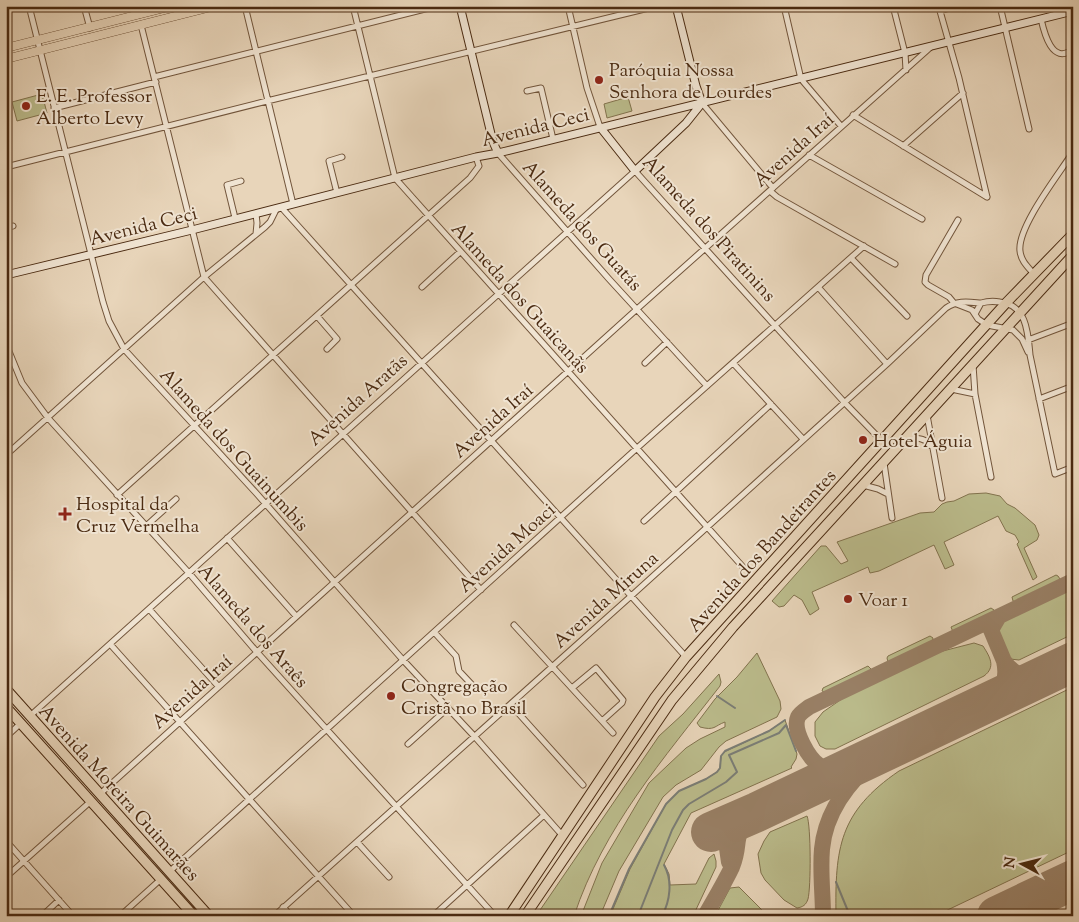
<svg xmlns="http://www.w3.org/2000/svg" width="1079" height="922" viewBox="0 0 1079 922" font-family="'Sorts Mill Goudy',serif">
	<rect width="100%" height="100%" fill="#e8d5ba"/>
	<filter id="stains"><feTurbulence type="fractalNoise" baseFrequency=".004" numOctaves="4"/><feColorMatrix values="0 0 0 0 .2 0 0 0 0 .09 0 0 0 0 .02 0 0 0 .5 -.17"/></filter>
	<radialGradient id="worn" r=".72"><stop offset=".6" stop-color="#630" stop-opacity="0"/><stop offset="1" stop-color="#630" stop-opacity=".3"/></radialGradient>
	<path fill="#bbbc8c" stroke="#82734e" d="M42,94L47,113L17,121L12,102Z
		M628,97L632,111L607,118L604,104Z
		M986,493L1000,496L1007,504L1015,508L1035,525L1039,535L1037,540L1024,548L1037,577L1033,580L1017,544L1019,542L1015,535L1006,531L998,516L944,542L954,565L945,569L934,545L879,571L870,573L868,567L812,592L819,609L810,615L802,600L794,595L784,606L779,607L772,601L821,546H826L841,564L848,561L837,542L920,513L934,512L942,504L947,502L954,501L969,494Z
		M1056,575L1058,576L1060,579L1059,583L1054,586L1019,603L1013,601L1012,597Z
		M1073,586V634L1019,660L1010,659L1006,655L996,632L1000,621Z
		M991,608L994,610V614L990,617L957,633L953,632L951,627Z
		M930,636L933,638L932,642L929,645L891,663L888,662L887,658L888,656Z
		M974,643L983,646C990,657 996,667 984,676L835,749H826L820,746L815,736V722L823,712L849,694L884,676L939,652Z
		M757,653L780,701L781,709L777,717L726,741L719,747L701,770L676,785L663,797L619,871L600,916H581L602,863L649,783L686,748L700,739L725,727V722C714,726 715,731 700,727L697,723L715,699L737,677Z
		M868,666L872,670L870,674L829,694L822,691L823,688Z
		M719,674L721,682L720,686C664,758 603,828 574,916H536L659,736L683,714Z
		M1073,687V850L935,916H836C835,848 839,812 899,771Z
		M785,720L797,754L796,759L791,767L792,768L691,813L664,864L669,874L670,885L696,884L709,858L714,854L716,861V867L693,916H610L630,869L666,804L679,791L706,779L717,772L720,768L721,756L726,751L769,731Z
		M807,816C811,825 811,888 808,899C806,905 803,907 797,908L784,900L765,880L761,873L758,854L764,841L770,832Z
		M739,887L768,916H715L730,888Z"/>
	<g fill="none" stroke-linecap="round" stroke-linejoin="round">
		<path stroke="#7b7e77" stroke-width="2" d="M717,696L735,708
			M836,882L850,916
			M609,916L629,869L666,804L679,791L706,779L717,772L720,768L721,756L725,751L769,731L785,720
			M638,916L672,830L683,810L689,804L726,782L737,772L729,755L779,733L786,725L796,751
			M662,916C670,901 673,881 664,865"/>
		<path stroke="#998066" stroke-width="16" d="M998,618L991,630L1004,661
			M991,700C1003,689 1008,678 1004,661C1013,674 1023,677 1039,678
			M848,769C839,771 828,771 820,766C809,759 792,730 798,717C800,713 805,710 809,707L1073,581
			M719,829L727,848L729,862
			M705,916C714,900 724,884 732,867C743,840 729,836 757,812
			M823,916C823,894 820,871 822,849C826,807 853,776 886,751"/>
		<path stroke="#998066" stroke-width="40" d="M711,832L757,812L1073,662
			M997,916L1073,880"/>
		<defs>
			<path id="street" d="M29,6L103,302L109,321L124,349L257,494L403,660L475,737L562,835
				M84,6L90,28
				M137,6L139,15
				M245,6L293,204
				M353,6L395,178L743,567
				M568,6L587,88L600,127
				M784,6L801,79L841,126
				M893,6L905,53L906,70
				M1000,6L1029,129
				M1055,6L1057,15
				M953,7L940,11L959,78L987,197
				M1041,19C1044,32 1052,66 1073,49
				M141,25L204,277L481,590
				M154,77L437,6
				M527,91L541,88L553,139
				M702,103L773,188
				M54,108L156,82
				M853,115L987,197
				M903,146L963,93
				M498,153L609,279L707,386
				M809,155L922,219
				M6,167L267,101L657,6
				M770,191L777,197L895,264
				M337,193L329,161L342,157
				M281,207L686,657
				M256,214L257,223L256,234
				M235,218L227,185L241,181
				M958,220L926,275L925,282L928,285L949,297L954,303L972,310L978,319L987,325L1013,330L1022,339L1028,352
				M6,228L13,226
				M851,258L907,316
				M1034,274C1028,267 1021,261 1020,251C1017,227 1059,174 1073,152
				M422,287L460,252
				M818,287L887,364
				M975,314L981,303C988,301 994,301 1000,302C1027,305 1028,333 1030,355L1055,474L1073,467
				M317,316L337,339L327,349
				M1028,340L1073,323
				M6,344L22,383L48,418L189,573L256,651L495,916
				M645,363L667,342
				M733,363L803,439
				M973,365L975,394L991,477
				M951,389L975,394
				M1039,399L1073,386
				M927,415L942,498
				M907,437C915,438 927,438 931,446
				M6,455L204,277L265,227L270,222L277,208
				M884,463L892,518
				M863,485L878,489L888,494
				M117,495L470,178L479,166L476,157
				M644,521L771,404
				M146,526L176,499
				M227,538L296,616
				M149,609L218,686
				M514,625L613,733
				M434,632L456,656L459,671L475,688
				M110,644L354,916
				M572,688L596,668L623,700L622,703L602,721
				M511,705L583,785
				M30,716L635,171L845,403L882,441
				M6,737L21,723
				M408,744L448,708
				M100,794L637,309L932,46
				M6,841L73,916
				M357,842L389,877
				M169,872L636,449L864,246
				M6,877L91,801
				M283,907L291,916
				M42,916L59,900
				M120,916L161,879
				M274,916L630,597L887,364L946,308C958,300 968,302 981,303
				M433,916L544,815"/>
			<path id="secondary" d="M460,6L493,142L498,153
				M676,6L696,86L702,103
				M600,127L635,171L686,123L702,103
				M6,275L192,230L476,157L498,153L1073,11"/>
			<path id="primary" d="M6,48L172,6
				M6,59L215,6"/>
			<path id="highway" d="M6,689L209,916
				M6,707L194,916
				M509,916L655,697L686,657L1006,303L1073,234
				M525,916L672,700L733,627L1073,255"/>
		</defs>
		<use href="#street" stroke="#72553b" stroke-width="7"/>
		<use href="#secondary" stroke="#4a2a11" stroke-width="9"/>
		<use href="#primary" stroke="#4a2a11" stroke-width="9"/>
		<use href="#highway" stroke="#4a2a11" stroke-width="11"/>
		<use href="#street" stroke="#f0e4d2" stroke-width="5"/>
		<use href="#secondary" stroke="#f0e4d2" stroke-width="7"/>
		<use href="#primary" stroke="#e8d5ba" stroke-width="8"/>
		<use href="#highway" stroke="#e8d5ba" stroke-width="9"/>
	</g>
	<g fill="#8f2418" stroke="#f0e4d2" stroke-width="2">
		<circle cx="599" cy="80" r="5"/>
		<circle cx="26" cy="106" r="5"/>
		<circle cx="863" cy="440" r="5"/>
		<path d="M62.5 506.5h5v5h5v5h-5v5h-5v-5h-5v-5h5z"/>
		<circle cx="848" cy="599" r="5"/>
		<circle cx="391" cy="696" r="5"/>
	</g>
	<g text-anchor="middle" stroke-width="4" stroke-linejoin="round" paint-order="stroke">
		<g font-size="19" fill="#4a2a11" stroke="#f0e4d2" text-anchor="start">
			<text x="609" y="76">Paróquia Nossa<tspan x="609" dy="22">Senhora de Lourdes</tspan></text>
			<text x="36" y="102">E. E. Professor<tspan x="36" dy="22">Alberto Levy</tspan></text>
			<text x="873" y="447">Hotel Águia</text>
			<text x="76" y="510">Hospital da<tspan x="76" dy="22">Cruz Vermelha</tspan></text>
			<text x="858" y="606">Voar 1</text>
			<text x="401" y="692">Congregação<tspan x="401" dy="22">Cristã no Brasil</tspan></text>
		</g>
		<g font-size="19" fill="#4a2a11" stroke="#f0e4d2">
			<text transform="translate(535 126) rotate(-14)" y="7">Avenida Ceci</text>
			<text transform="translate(793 149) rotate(-42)" y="7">Avenida Iraí</text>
			<text transform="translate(143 225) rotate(-14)" y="7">Avenida Ceci</text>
			<text transform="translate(583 225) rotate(48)" y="7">Alameda dos Guatás</text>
			<text transform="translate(710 228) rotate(48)" y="7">Alameda dos Piratinins</text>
			<text transform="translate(521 297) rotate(48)" y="7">Alameda dos Guaicanãs</text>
			<text transform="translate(357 399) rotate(-42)" y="7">Avenida Aratãs</text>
			<text transform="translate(492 420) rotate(-42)" y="7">Avenida Iraí</text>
			<text transform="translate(235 449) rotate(48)" y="7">Alameda dos Guainumbis</text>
			<text transform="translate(506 547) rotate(-42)" y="7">Avenida Moaci</text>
			<text transform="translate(761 550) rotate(-48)" y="7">Avenida dos Bandeirantes</text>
			<text transform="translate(605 599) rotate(-42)" y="7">Avenida Miruna</text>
			<text transform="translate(254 625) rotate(49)" y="7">Alameda dos Araês</text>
			<text transform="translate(191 691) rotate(-42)" y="7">Avenida Iraí</text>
			<text transform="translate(120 792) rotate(48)" y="7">Avenida Moreira Guimarães</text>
		</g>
	</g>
	<rect width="1079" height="922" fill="none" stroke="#e8d5ba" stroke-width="25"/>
	<rect x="8" y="8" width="1064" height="907" fill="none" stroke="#4a2a11" stroke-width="2.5"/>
	<rect x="12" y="12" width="1054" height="897" fill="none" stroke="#4a2a11"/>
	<g transform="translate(1022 864) rotate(277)" stroke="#f0e4d2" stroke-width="4" paint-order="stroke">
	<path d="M0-4L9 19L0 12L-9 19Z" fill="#4a2a11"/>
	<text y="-8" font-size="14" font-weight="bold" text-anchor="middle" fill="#4a2a11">N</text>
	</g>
	<rect width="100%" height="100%" filter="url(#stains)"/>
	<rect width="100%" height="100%" fill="url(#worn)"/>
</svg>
